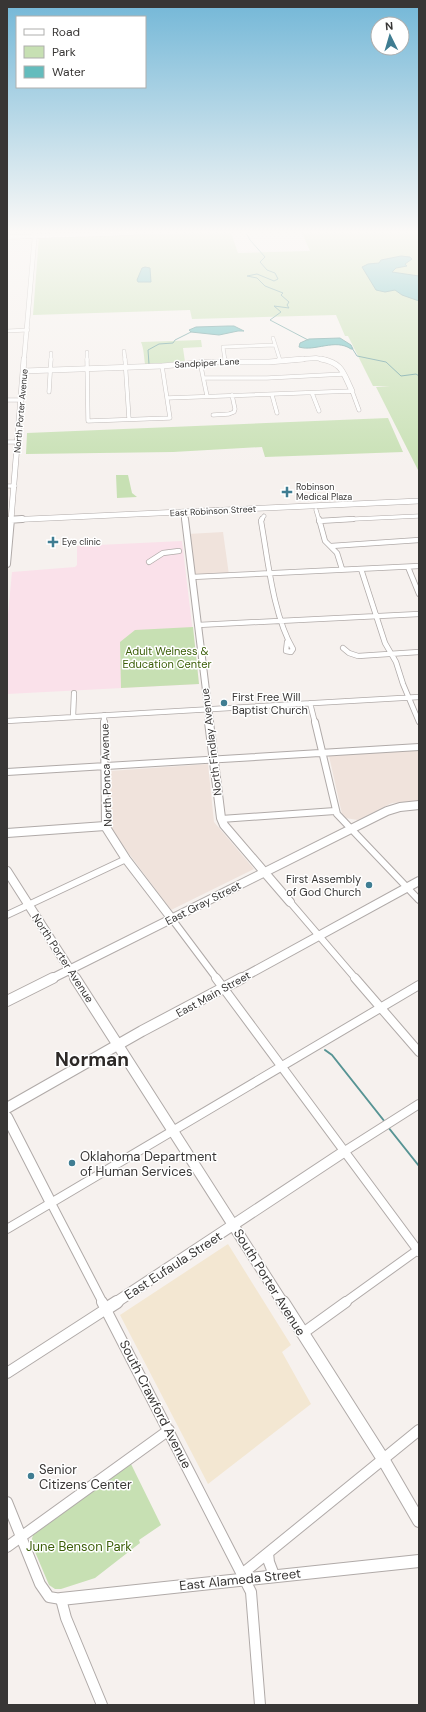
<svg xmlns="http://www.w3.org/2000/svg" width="426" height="1712" viewBox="0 0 426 1712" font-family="'DM Sans',sans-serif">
	<rect width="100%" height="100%" fill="#f6f1ee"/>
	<path fill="#f0e3dc" d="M223,532L229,575L192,577L188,534Z
		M419,750V801L392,803L358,820L345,818L342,814L329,756Z
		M208,764L214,822L254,869L171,910L109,827L108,812L111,808L110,771Z"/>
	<path fill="#f3e7d2" d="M228,1244L291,1345L282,1352L311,1404L208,1484L120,1315Z"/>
	<path fill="#fae1ea" d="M182,541L199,684L7,694V625L12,572L75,567L77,565V546Z"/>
	<path fill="#c7e0b3" d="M193,233H231L238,253L310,251L302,233H419V472L376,387L390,386H373L348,336H345L336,315L192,319L190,310L33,315L39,237Z
		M201,340L202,347L183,348L185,362L145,364C144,358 144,349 141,342Z
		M388,418L403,452L265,457L262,447L173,452L26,454L27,433Z
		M116,475H128L132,493L137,497L117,498Z
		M193,627L199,684L121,688L120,642L135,630Z
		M131,1464L161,1525L139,1540L140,1543L95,1578L61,1589H55L49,1585L33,1547L31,1542L33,1535Z"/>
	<path fill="#64bcbd" stroke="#579494" d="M401,256L410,257L412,259L405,264L407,266L396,268L392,272L419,276V301L402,295L395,290L385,292L376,290L362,267L368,264L379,263L381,260Z
		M145,267L150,268L151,282H138L137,280L142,268Z
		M228,326H234L244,331H238L219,335L191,332L189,330L196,327Z
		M340,338L351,345L353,349H351C335,338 315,352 299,347L300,343L309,339Z"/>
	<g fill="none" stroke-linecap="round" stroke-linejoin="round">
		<path stroke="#579494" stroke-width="1" d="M246,233L250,240L265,257L260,262L267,270L275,273L278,279L274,281L257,274L247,276L257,278L265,286L283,293L281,295L289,302L287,305L289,308L274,306L281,312L270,320L308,340
			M352,348L357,356L386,362L401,376L416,374L419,376
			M149,364L148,350L159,344L173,343L175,340L191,332"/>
		<path stroke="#579494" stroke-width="2" d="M325,1050L332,1055L385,1122
			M388,1127L419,1166"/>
		<defs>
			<path id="street-far5" d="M7,331L28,330
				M273,338L280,360
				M124,351L125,360
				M87,352V360
				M51,360V353
				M225,360L223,347L275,345"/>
			<path id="street-far4" d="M87,359L88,421L170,418L162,366
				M125,359L129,419
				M225,359V361
				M279,359L280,361
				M200,362L207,396
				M204,378H267L344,374
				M49,392L51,359
				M312,393L319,411
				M272,395L277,413
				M167,398L352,391L359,410
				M7,400H21
				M213,415L229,414L234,412L235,409L232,395
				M7,442H18
				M7,486H15
				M316,510L319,520
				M261,520L264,516
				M333,520L419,516"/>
			<path id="street-far3" d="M262,519L261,521C268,560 273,615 293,649L291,652L286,651L287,642
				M319,519L325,541L337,553L342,569
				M319,521L353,519
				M331,546L419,540
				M149,562L163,553L179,551
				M408,567L419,594
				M361,569L385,643L396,662L403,684L419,722
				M192,577L419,566
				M198,625L419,614
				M343,648L349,653L358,656L419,652
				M310,703L315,723
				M104,715V723
				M73,717L74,693
				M7,721L419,697"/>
			<path id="street-far2" d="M104,722L105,826
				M315,722L337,814L419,900
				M7,772L419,747
				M221,819L335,811
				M290,902L356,979
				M7,915L126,859
				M172,919L217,979"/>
			<path id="street-far1" d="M216,978L419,1252
				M355,978L419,1052
				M345,1151L419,1104
				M51,1203L103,1303
				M7,1229L419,985
				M344,1303L419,1249"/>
			<path id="street" d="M102,1302L251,1592L260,1705
				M303,1333L346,1302
				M7,1373L106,1309
				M7,1502L40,1584L49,1597L61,1599L66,1618L102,1705
				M7,1547L169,1430
				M268,1553L269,1562L274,1575
				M242,1574L419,1430"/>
			<path id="secondary-far5" d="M7,237L133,233
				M24,360L35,233
				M292,360L316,358L326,360"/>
			<path id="secondary-far4" d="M321,359C343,363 343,373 352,391
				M24,371L162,366L209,362H269L303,359
				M184,512L185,520
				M7,520L419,501
				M11,520L24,359"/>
			<path id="secondary-far3" d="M185,519L210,723
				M7,520L22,519
				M7,564L11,519"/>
			<path id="secondary-far2" d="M209,722L221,818L224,825L290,902
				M7,833L105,826L126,859L172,919
				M7,871L76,979
				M51,979L387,811L400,807L419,805
				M240,979L419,881"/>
			<path id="secondary-far1" d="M75,978L283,1303
				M7,1001L53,978
				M7,1108L142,1031L242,978
				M7,1117L51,1203
				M115,1303L345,1151"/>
			<path id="secondary" d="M283,1302L383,1459L419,1521
				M106,1309L117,1302
				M61,1599L419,1561"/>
		</defs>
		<use href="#street-far5" stroke="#b0aaa8" stroke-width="4"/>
		<use href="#street-far4" stroke="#b0aaa8" stroke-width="4.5"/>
		<use href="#street-far3" stroke="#b0aaa8" stroke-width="6"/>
		<use href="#street-far2" stroke="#b0aaa8" stroke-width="8"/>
		<use href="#street-far1" stroke="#b0aaa8" stroke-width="10"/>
		<use href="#street" stroke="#b0aaa8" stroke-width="12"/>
		<use href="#secondary-far5" stroke="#b0aaa8" stroke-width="5"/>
		<use href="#secondary-far4" stroke="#b0aaa8" stroke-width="6"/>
		<use href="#secondary-far3" stroke="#b0aaa8" stroke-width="8"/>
		<use href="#secondary-far2" stroke="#b0aaa8" stroke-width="10"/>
		<use href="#secondary-far1" stroke="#b0aaa8" stroke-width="12"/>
		<use href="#secondary" stroke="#b0aaa8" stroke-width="14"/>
		<use href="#street-far5" stroke="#fff" stroke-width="3"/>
		<use href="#street-far4" stroke="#fff" stroke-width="3.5"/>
		<use href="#street-far3" stroke="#fff" stroke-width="4.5"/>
		<use href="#street-far2" stroke="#fff" stroke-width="6"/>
		<use href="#street-far1" stroke="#fff" stroke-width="8"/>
		<use href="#street" stroke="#fff" stroke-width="10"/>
		<use href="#secondary-far5" stroke="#fff" stroke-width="4"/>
		<use href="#secondary-far4" stroke="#fff" stroke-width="5"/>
		<use href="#secondary-far3" stroke="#fff" stroke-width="6"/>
		<use href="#secondary-far2" stroke="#fff" stroke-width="8"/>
		<use href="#secondary-far1" stroke="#fff" stroke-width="10"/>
		<use href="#secondary" stroke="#fff" stroke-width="12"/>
	</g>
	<linearGradient id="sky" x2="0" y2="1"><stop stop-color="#73b7d7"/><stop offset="0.49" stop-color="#fbf9f7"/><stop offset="1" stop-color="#fbf9f7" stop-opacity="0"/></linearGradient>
	<rect width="426" height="473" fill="url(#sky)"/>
	<g fill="#3f7d92" stroke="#fff" stroke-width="1.5">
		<path d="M285 486h4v4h4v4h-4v4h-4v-4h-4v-4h4z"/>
		<path d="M51 536h4v4h4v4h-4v4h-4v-4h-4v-4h4z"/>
		<circle cx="224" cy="703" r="4"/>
		<circle cx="369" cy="885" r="4"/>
		<circle cx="72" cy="1163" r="4"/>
		<circle cx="31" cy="1476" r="4"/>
	</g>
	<g text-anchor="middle" stroke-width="3" stroke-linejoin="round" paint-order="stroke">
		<g font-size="9" fill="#383635" stroke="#fff">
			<text transform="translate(207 363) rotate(-3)" y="3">Sandpiper Lane</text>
			<text transform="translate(21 411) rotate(-85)" y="3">North Porter Avenue</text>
			<text transform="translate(213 511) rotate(-3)" y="3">East Robinson Street</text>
		</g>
		<g font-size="9" fill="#383635" stroke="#fff" text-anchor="start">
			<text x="296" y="490">Robinson<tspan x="296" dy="10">Medical Plaza</tspan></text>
			<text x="62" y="545">Eye clinic</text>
		</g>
		<g font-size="11" fill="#3a5d07" stroke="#fff">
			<text x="167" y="655">Adult Welness &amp;<tspan x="167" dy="13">Education Center</tspan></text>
		</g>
		<g font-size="11" fill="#383635" stroke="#fff" text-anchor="start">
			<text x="232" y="701">First Free Will<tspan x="232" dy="13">Baptist Church</tspan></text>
			<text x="361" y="883" text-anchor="end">First Assembly<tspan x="361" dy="13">of God Church</tspan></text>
		</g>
		<g font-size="11" fill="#383635" stroke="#fff">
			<text transform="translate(211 742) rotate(-97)" y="4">North Findlay Avenue</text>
			<text transform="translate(106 775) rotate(-92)" y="4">North Ponca Avenue</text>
			<text transform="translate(203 903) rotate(-27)" y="4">East Gray Street</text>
			<text transform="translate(63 958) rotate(57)" y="4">North Porter Avenue</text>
			<text transform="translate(213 994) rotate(-29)" y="4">East Main Street</text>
		</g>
		<g font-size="13" fill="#383635" stroke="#fff" text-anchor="start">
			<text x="80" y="1161">Oklahoma Department<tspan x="80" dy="15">of Human Services</tspan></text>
			<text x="39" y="1474">Senior<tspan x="39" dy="15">Citizens Center</tspan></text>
		</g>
		<g font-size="13" fill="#383635" stroke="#fff">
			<text transform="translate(173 1265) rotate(-33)" y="5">East Eufaula Street</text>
			<text transform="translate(270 1282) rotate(58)" y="5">South Porter Avenue</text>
			<text transform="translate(156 1404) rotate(63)" y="5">South Crawford Avenue</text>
			<text transform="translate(240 1579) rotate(-6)" y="5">East Alameda Street</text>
		</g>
		<g font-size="13" fill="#3a5d07" stroke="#fff">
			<text x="79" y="1551">June Benson Park</text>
		</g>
		<g font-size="19" font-weight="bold" fill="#2d2927" stroke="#fff">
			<text x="92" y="1066">Norman</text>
		</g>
	</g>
	<rect width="426" height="1712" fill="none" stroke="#383635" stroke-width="16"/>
	<rect x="16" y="16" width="130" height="72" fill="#ffffff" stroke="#afafae"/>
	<rect x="24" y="29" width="20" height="6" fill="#ffffff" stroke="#afafae"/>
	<text x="52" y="36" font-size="12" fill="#383635">Road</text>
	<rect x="24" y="46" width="20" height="12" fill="#c7e0b3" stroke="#afafae"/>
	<text x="52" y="56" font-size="12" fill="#383635">Park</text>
	<rect x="24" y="66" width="20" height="12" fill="#64bcbd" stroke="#afafae"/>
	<text x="52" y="76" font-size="12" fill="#383635">Water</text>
	<g transform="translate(390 36) rotate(355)"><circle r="19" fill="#ffffff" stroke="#afafae"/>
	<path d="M0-3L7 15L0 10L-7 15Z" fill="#3f7d92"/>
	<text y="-6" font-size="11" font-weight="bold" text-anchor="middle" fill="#383635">N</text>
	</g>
</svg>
